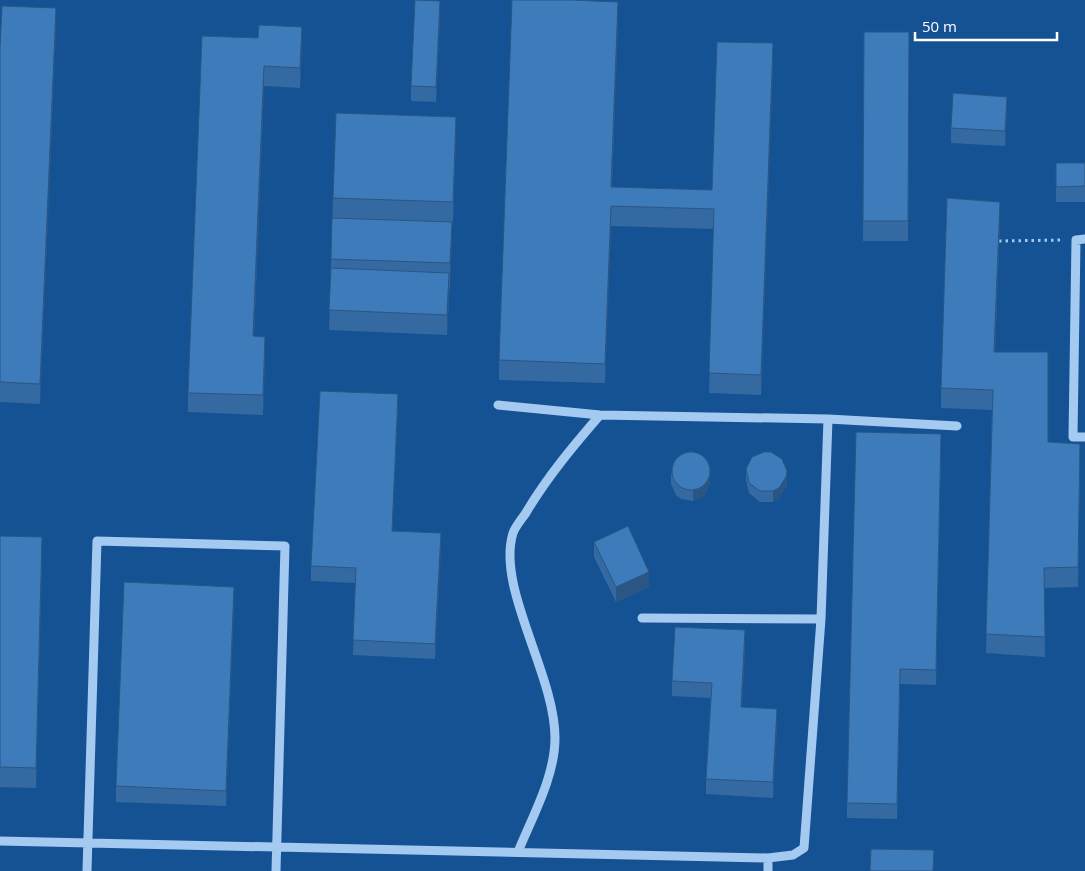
<svg xmlns="http://www.w3.org/2000/svg" width="1085" height="871" viewBox="0 0 1085 871" font-family="'Open Sans',sans-serif">
	<rect width="100%" height="100%" fill="#155293"/>
	<g fill="none" stroke-linecap="round" stroke-linejoin="round">
		<path stroke="#a4caf1" stroke-width="3" stroke-dasharray="2.5 4" stroke-linecap="butt" d="M999,241L1063,240"/>
		<path stroke="#a4caf1" stroke-width="9" d="M1085,239L1076,240L1073,437H1085
			M498,405L600,415L828,419
			M642,618L821,619
			M0,841L768,858L793,855L804,848L821,619L828,419L957,426
			M518,852C532,817 555,777 555,738C555,674 496,588 513,533C516,525 523,518 527,511C548,476 574,445 600,415
			M87,871L97,541L285,546L276,871
			M768,871V858"/>
	</g>
	<path fill="#346aa1" d="M440,16L436,102L411,101V86Z
		M618,21L612,187L712,190L773,63L761,395L709,393L714,229L611,226L605,383L499,380V360Z
		M56,28L40,404L0,402V48Z
		M864,32H909L908,241H863Z
		M258,38L302,47L300,88L264,86L254,337L265,357L263,415L188,412V393Z
		M1007,112L1005,146L951,143V128Z
		M456,137L453,222H452V242L447,335L329,330L333,198Z
		M1056,163H1085V202H1056Z
		M1000,222L995,352L1048,442L1080,463L1078,587L1044,588L1045,657L986,653L992,410L941,408V388Z
		M398,410L392,531L441,548L435,659L353,655L355,583L311,581V566Z
		M941,449L936,685L900,684L897,819L847,818V803Z
		M746,469L787,481L786,487L779,498L773,502H760L749,493L746,480Z
		M671,473L710,483L705,495L693,501L681,499L676,495L671,484Z
		M0,536L42,557L36,788L0,787Z
		M594,542L649,587L616,602L594,557Z
		M234,602L226,806L116,802V786Z
		M745,646L742,707L777,724L773,798L706,794V779L711,698L672,696V681Z"/>
	<path fill="#2b5683" d="M440,1V16L436,102V87Z
		M618,2V21L611,207V187Z
		M56,8V28L40,404V384Z
		M302,27V47L300,88V68Z
		M773,43V63L761,395V375Z
		M264,66V86L253,356V336Z
		M1007,97V112L1005,146V131Z
		M456,117V137L453,222V202Z
		M1000,202V222L994,371V352Z
		M611,206V226L605,383V364Z
		M452,222V242L450,283V263Z
		M449,273V293L447,335V315Z
		M265,337V357L263,415V395Z
		M398,394V410L392,546V531Z
		M1080,444V463L1078,587V567Z
		M787,471L786,487L779,498L773,502V491Z
		M710,472V483L705,495L693,501V491Z
		M441,533V548L435,659V644Z
		M42,537V557L36,788V768Z
		M649,572V587L616,602V587Z
		M234,587V602L226,806V791Z
		M745,630V646L741,722V707Z
		M777,709V724L773,798V782Z"/>
	<path fill="#3d7bbb" stroke="#2b5683" d="M415,0L440,1L436,87L411,86Z
		M512,0H572L618,2L611,187L712,190L717,42L773,43L761,375L709,373L714,209L611,206L605,364L499,360Z
		M2,6L56,8L40,384L0,382V48Z
		M259,25L302,27L300,68L264,66L253,336L265,337L263,395L188,393L202,36L258,38Z
		M864,32H909L908,221H863Z
		M953,93L1007,97L1005,131L951,128Z
		M336,113L456,117L453,202L333,198Z
		M1056,163H1085V186L1056,187Z
		M947,198L1000,202L994,352H1048V442L1080,444L1078,567L1044,568L1045,637L986,634L993,390L941,388Z
		M332,218L452,222L450,263L331,259Z
		M331,268L449,273L447,315L329,310Z
		M320,391L398,394L392,531L441,533L435,644L353,640L356,568L311,566Z
		M856,432L941,434L936,670L900,669L897,804L847,803Z
		M672 471a19 19 0 1 1 38 0a19 19 0 1 1-38 0Z
		M764,452H771L782,459L787,471L786,477L779,488L773,491H760L749,483L746,469L752,457Z
		M628,526L649,572L616,587L594,542Z
		M0,536L42,537L36,768L0,767Z
		M124,582L234,587L226,791L116,786Z
		M675,627L745,630L741,707L777,709L773,782L706,779L712,683L672,681Z
		M871,849L934,850L933,871H870Z"/>
	<path d="M915 32v8h142v-8" fill="none" stroke="#ffffff" stroke-width="2.5"/>
	<text x="922" y="32" font-size="15" fill="#ffffff" stroke="#155293" stroke-width="4" paint-order="stroke">50 m</text>
</svg>
